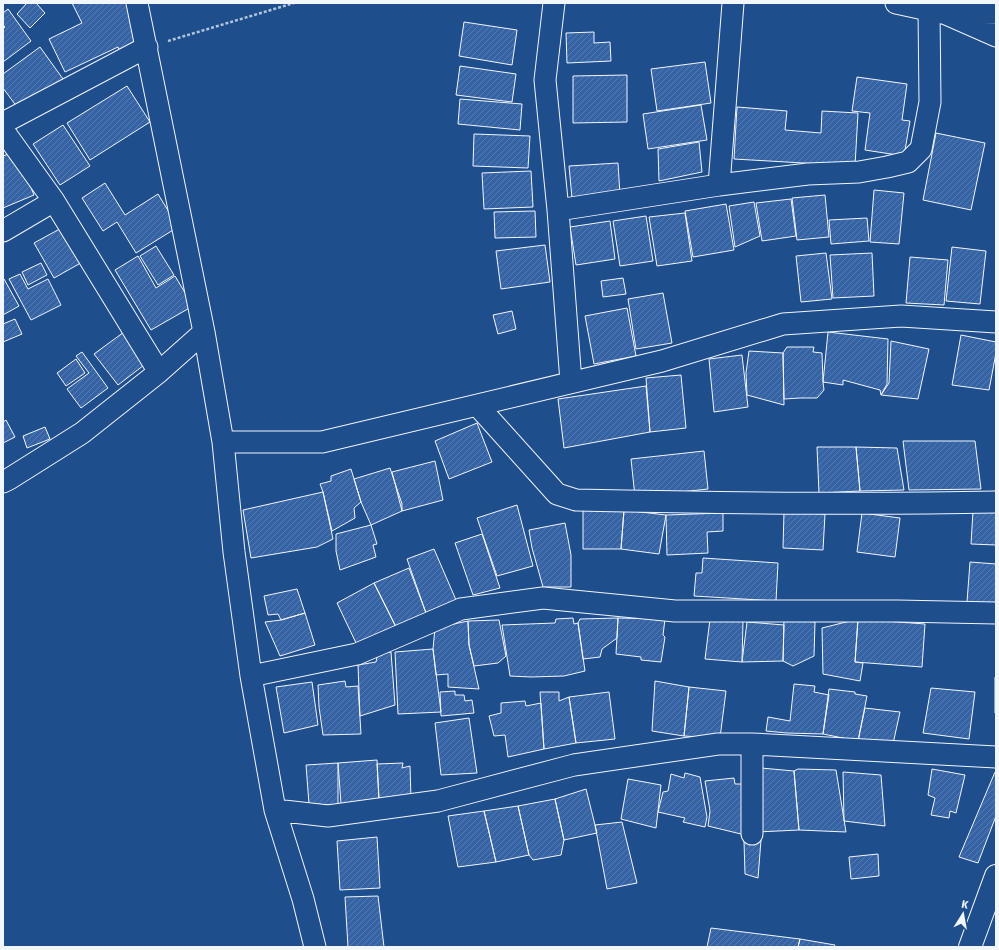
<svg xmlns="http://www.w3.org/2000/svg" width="999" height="950" viewBox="0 0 999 950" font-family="'Fira Sans Condensed',sans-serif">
	<defs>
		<pattern id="building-hatch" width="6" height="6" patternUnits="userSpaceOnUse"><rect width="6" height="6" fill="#3563a3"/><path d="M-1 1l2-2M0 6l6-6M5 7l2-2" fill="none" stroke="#537ab1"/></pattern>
	</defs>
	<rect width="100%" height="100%" fill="#1f4e8c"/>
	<path fill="url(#building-hatch)" stroke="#f2f6ff" d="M27,3H36L45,13L30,28L17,14Z
		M72,3H132L143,43L122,57L118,47L65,72L49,39L82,23Z
		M8,9L31,41L3,62V29L5,27L3,25V13Z
		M464,22L517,30L512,65L459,56Z
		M594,32V43L610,42L611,61L567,63L566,33Z
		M40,47L63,79L20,111L3,88V74Z
		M705,62L711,103L657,111L651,69Z
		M460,66L516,74L512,102L456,95Z
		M627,75V122L573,123V76Z
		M857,77L907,84L902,120L910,121L904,156L865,150L870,113L852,111Z
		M127,86L150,122L90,160L67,123Z
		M460,99L522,104L520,130L458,124Z
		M701,105L707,140L648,149L643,114Z
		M737,107L787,111L785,130L821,133L822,111L858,113L855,166L734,159Z
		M63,125L90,166L60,185L33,144Z
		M936,133L985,143L971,210L923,200Z
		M474,134L530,136L528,168L473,166Z
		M699,142L702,172L659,181L658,149Z
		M16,151L34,195L3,208V156Z
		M618,163L620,195L572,198L569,166Z
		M531,171L533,207L484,209L482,173Z
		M105,183L125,215L158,194L178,227L136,253L117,222L103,231L82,198Z
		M874,190L904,193L899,244L870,242Z
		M825,195L829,237L797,240L792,198Z
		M791,199L796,236L762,241L756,203Z
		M754,202L760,236L735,247L729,206Z
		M726,204L734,250L693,257L685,211Z
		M535,211L536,237L495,238L494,212Z
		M685,213L692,261L657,266L649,217Z
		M646,216L653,261L620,266L613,221Z
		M867,218L869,241L831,244L829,220Z
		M610,221L615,259L576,265L570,227Z
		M67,225L86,260L54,278L34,243Z
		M545,245L550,282L501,289L496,251Z
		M156,246L174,275L158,285L140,256Z
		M952,247L986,251L980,304L946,301Z
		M826,253L832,299L801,302L796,256Z
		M872,253L874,296L833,298L830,255Z
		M138,256L156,288L175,276L193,306L151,330L115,270Z
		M910,257L948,260L944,305L906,303Z
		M41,263L47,275L28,285L22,272Z
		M20,274L28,289L48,279L61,305L31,320L9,279Z
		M623,278L626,294L603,297L601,281Z
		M3,279H4L19,306L3,315Z
		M663,293L672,343L636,349L628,299Z
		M627,308L636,356L594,364L585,316Z
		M512,311L516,329L498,334L493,315Z
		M15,319L22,334L3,342V324Z
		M124,332L148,362L118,385L94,354Z
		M828,332L888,339L887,384L881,395L880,390L843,380V385L823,382Z
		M961,335L996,342V353L989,390L952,385Z
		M891,341L929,349L918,399L881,395L889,383Z
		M787,347H814L813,352L822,353L823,382L824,390L817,398H800L784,399L783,353Z
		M749,351L783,353L784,405L747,395L746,373Z
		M82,352L108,388L81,408L67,389L89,373L76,356Z
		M742,355L748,407L714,412L709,359Z
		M76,359L85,373L66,386L57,373Z
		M681,375L686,428L650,432L646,378Z
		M646,386L650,432L564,448L558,399Z
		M6,420L15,437L3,443V422Z
		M477,423L492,462L449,479L435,441Z
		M45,427L50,439L27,448L23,436Z
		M903,441H975L981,489L909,490Z
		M817,447H856L860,491L819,493Z
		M856,447L897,448L904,490L860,491Z
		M704,451L708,489L635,497L631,459Z
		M435,461L443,500L402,511L392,472Z
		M390,468L402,504V511L371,525L361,502L354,479Z
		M351,469L361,502L354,508L355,518L332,531L323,492L320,484L331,481V476Z
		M323,492L333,539L317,547L251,558L243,510Z
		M517,505L533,566L497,576L477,518Z
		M583,509L624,510L621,549H583Z
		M624,510L666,515L659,554L621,549Z
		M973,511L996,512V545L971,544Z
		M784,512L825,514L823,550L783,548Z
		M723,513V531L707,532L708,553L667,555L666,515Z
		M862,513L900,518L895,557L857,552Z
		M565,523L571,555V587H543L532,548L529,530Z
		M371,525L377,544L373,545L376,557L340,570L336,551V534Z
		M482,534L500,588L473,595L455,543Z
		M434,549L456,600L426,613L407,559Z
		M703,558L778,563L776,601L694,596L696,573H702Z
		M970,562L996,564V604L967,602Z
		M409,568L426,613L396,627L374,583Z
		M374,583L396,627L357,645L337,603Z
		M297,589L305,613L281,620L278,614L268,615L264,596Z
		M305,613L315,645L280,656L265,622L281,620Z
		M573,618L574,624L578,623L585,671L564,676L531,677L510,676L502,625L555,623L556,619Z
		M618,618L617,638L602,649L600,657L583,659L578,623L580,619Z
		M618,618L665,619L663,635L665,637L661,662L641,660V657L616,654Z
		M710,619L743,621L742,662L705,659Z
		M784,619L815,622L814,656L793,666L783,661Z
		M858,619L925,624L922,667L855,662Z
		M858,619L855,662L863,663L860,681L823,674L822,628Z
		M499,620L506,656L498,663L474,666L469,645L468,621Z
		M468,621L469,645L479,689L448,687V674L436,675L433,649L435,628Z
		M747,622L784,625L783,661L742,662Z
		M433,649L441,712L398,714L395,652Z
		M391,652L395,705L360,716L358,665L376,662L378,653Z
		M995,677H996V713H995Z
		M345,681L346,687L358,686L361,734L323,735L319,707L318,685Z
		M655,681L689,687L684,736L652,731Z
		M312,682L318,725L284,733L276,687Z
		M794,684L815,686L814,692L829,695L823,734L787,733L766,731L768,717L790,721Z
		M689,687L726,691L720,738L684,736Z
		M931,688L975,692L969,739L923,733Z
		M829,689L855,692V694L867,696L858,741L823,734Z
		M455,691V695H464L465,701L472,700L474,713L441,716L440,692Z
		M540,692H559V701L569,697L576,743L544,749Z
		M609,692L615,739L576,743L569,697Z
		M525,701L526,706L541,703L544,749L508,757L505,735L494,736L489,716L501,713V703Z
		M865,708L900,712L893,744L858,741Z
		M469,718L477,773L441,775L435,723Z
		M377,760L379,800L341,804L338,763Z
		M338,763V805L309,804L306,765Z
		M403,763L402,768L410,766L411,799L379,800L377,764Z
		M761,768L794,771L799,830L757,832Z
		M798,769L836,770L846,832L799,830L794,771Z
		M932,769L965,775L956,813L950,811L949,818L931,815L935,798L928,795Z
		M843,772L881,775L885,826L844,821Z
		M995,772H996V816L978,863L959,857Z
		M685,773L700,777L707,817L705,827L683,822L685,818L658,812L663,792L668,791L671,774L684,778Z
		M734,778L735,784H746L749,827L741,834L708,826L710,811L705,781Z
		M628,779L661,785L656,828L621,819Z
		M586,789L597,833L564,840L555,799Z
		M555,799L564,840L561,855L533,860L529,855L518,806Z
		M518,806L529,855L496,862L484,811Z
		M484,811L496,862L458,867L448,816Z
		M622,822L637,883L607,889L595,825Z
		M377,837L380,888L340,890L337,841Z
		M761,840L758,878L745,874L744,841Z
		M878,854L879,876L851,879L849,857Z
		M378,896L384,947H348L345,897Z
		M711,928L800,939L798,947H707Z
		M800,939L835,945L834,947H798Z"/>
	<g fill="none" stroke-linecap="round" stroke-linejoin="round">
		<defs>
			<path id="street" d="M137,3L204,332L223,442L234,552L251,676L275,810L328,816L438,801L574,765L718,744H752L996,757
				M554,3L545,80L558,210L571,382
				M896,3L942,13
				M996,13L946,14L996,36
				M3,123L147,47
				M3,130L54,201L159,372
				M719,185L733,3
				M558,210L719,185L808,174L859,172L887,167L908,162L921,149L930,102L929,10
				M3,231L54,201
				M477,405L557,494L576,500C716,503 856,505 996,502
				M223,442H322L662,361L783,324L901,316L996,322
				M3,482L9,479L82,433L159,372L204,332
				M251,676L357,654L461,609L543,598L675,611H898L996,613
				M275,810L303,899L315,947
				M752,834V744"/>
			<path id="secondary" d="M970,947L996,876"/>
		</defs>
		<use href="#street" stroke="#f2f6ff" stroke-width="23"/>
		<use href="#secondary" stroke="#f2f6ff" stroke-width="24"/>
		<path stroke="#b3c4dc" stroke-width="2.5" stroke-dasharray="3 2" stroke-linecap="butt" d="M168,41L294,3"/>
		<use href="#street" stroke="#1f4e8c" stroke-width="21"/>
		<use href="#secondary" stroke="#1f4e8c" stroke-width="22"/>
	</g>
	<rect width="999" height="950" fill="none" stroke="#f2f6ff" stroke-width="8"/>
	<g transform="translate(963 914) rotate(11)" stroke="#1f4e8c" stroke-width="3" paint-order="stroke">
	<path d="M0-3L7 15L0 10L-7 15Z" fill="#f2f6ff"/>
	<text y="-6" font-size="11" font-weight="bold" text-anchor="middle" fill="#f2f6ff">K</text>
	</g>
</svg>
